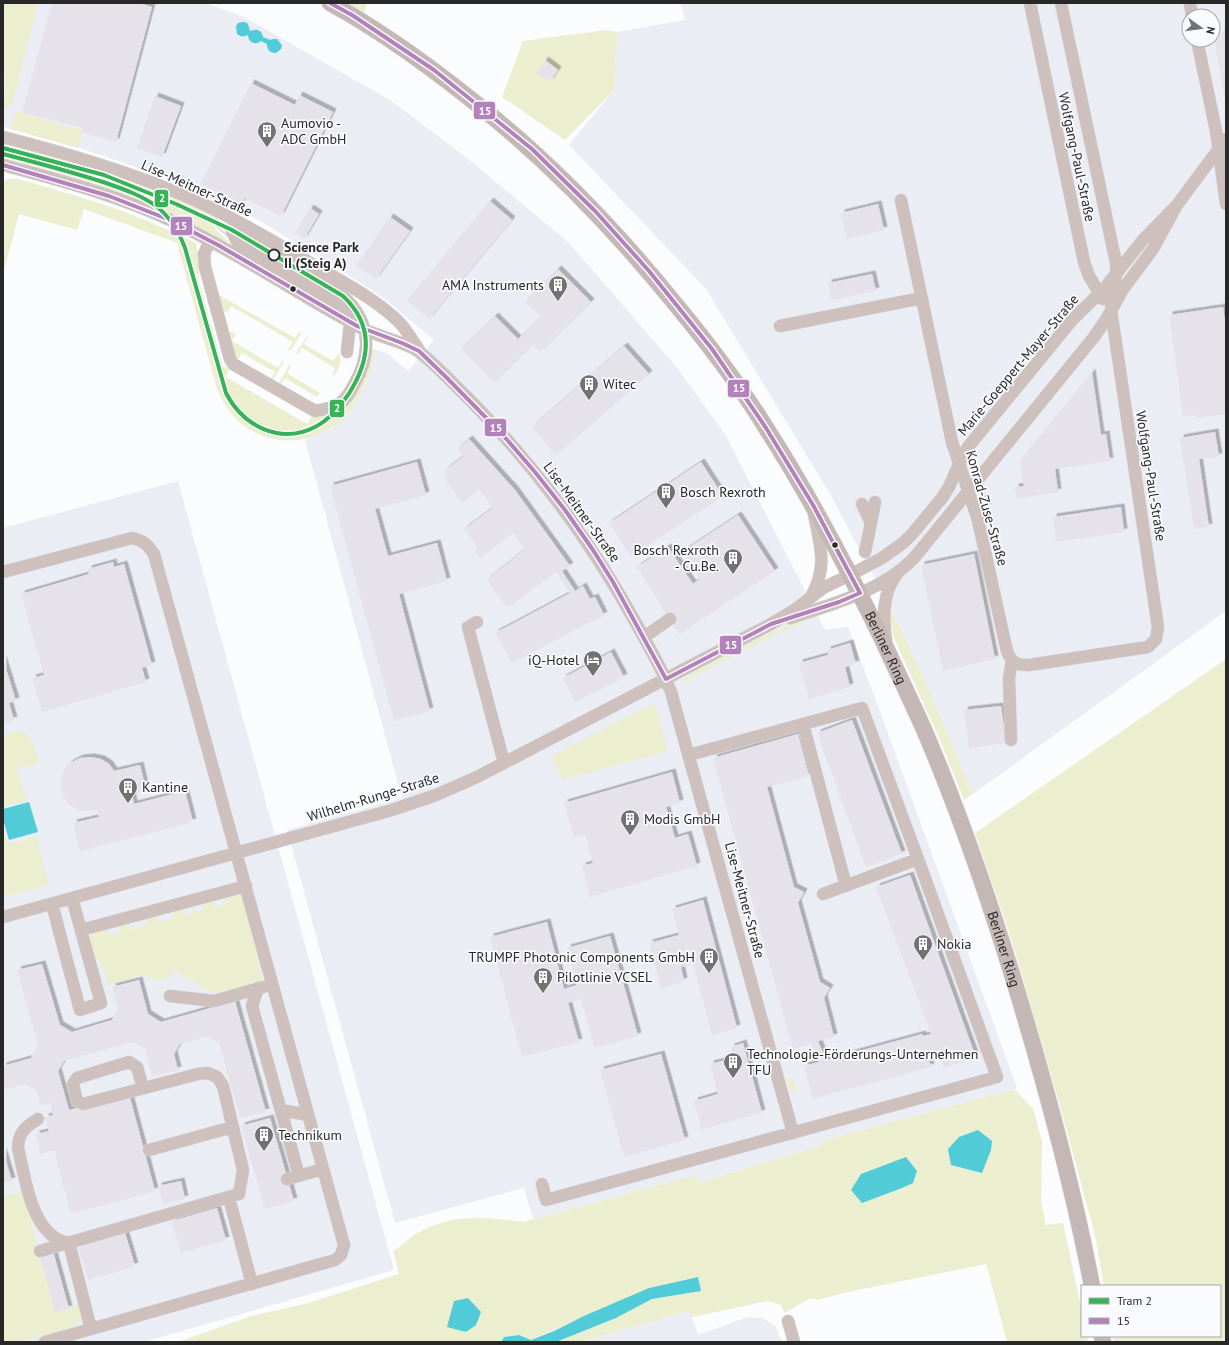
<svg xmlns="http://www.w3.org/2000/svg" width="1229" height="1345" viewBox="0 0 1229 1345" font-family="'PT Sans',sans-serif">
	<defs>
		<filter id="shadow"><feDropShadow dx="3.5" dy="-3.5" stdDeviation="0" flood-color="#0004"/></filter>
	</defs>
	<rect width="100%" height="100%" fill="#fbfcfe"/>
	<path fill="#eaedf4" fill-rule="evenodd" d="M3,3H206L242,16L390,100L467,158L568,242L674,364L725,434L825,630L848,627L875,698L1017,1088L822,1141L823,1145L699,1182L696,1175L533,1219L524,1188L395,1223L287,830L402,798L305,440L320,434L331,429L348,412L364,387L369,374L376,350L387,353L408,371L434,340L386,300L364,285L262,222L209,195L189,186L110,158L60,142L3,127Z
		M681,3H1226V611L973,794L922,674L891,609L830,494L706,289L569,145L614,90L617,32L685,20ZM1189,16H1213V40H1189Z
		M178,481L394,1270L144,1342H3V528Z
		M690,1311L698,1335L748,1317L763,1318L776,1327L782,1342H581Z"/>
	<path fill="#eceed0" d="M3,3H38L11,108L4,106C5,92 8,77 3,64Z
		M347,3H367L364,13Z
		M606,30L617,32L614,90L565,140L502,97L523,41Z
		M16,111L83,131L78,148L11,129Z
		M3,140L139,180L217,216L220,220L219,222L182,204L181,207L202,218L216,227L215,229L235,248L106,192L107,188L94,184L92,187L3,162Z
		M15,178L70,194L117,209L157,225L196,243L201,272L197,274L223,367H226L229,370L226,377L307,424L311,417L333,411L370,348L376,350C370,376 360,401 341,420C309,451 253,446 228,409C222,401 218,391 215,382L177,243L84,209L77,230L19,214L3,274V182L7,179Z
		M217,294L295,338L299,332L302,333L290,351L288,350L293,342L231,306L227,313L222,310Z
		M231,332L236,334L232,341L278,368L282,361L284,362L273,380L271,379L275,372L242,353L238,360L236,357L229,335Z
		M307,336L308,337L304,344L333,361L338,354L340,356C341,362 339,370 334,375H332L335,368L302,348L298,354L296,353Z
		M289,365L291,366L287,373L320,393L317,397L285,378L280,385L279,384Z
		M838,605V610C823,611 809,620 795,626C757,644 718,662 681,684L683,679L695,671L740,648L816,612Z
		M891,609L922,674L973,794L964,800L939,738L894,638L891,624Z
		M1226,659V1342H1114L1113,1336H1220V1286H1104L1095,1235L1058,1099L1011,938L975,833Z
		M652,704L656,709L668,751L562,780L552,761L554,755Z
		M20,730L32,740L39,763L17,769L26,801L3,807V735Z
		M3,826L8,844L36,836L49,885L3,897Z
		M224,892H239L242,896L263,981L213,993L174,970L169,978L155,981L145,974L108,985L102,963L93,957L86,931L105,924L108,936L120,932L118,924L128,921L131,930L147,925L145,916L156,914L158,922L174,918L172,909L183,906L186,915L204,910L202,901L211,899L213,907L227,904Z
		M793,1077L798,1094L791,1090L785,1079Z
		M1014,1089L1033,1109L1042,1141L1041,1203L1045,1219V1225L1063,1223L1082,1312V1336H1087L1088,1342H1007L986,1264L848,1292L817,1300L810,1298L785,1313L781,1305L768,1301L692,1317L689,1311L581,1342H556L616,1318L652,1299L700,1291L698,1277C639,1287 586,1318 530,1340L519,1335L504,1337L501,1342H178L251,1316L305,1304L399,1274L393,1251C401,1246 408,1239 416,1234C450,1213 486,1217 523,1222L696,1175L700,1182L823,1145L822,1141Z
		M24,1191L39,1254L55,1312L80,1305L83,1314L82,1321L70,1328L21,1342H3V1197Z"/>
	<path fill="#52cbd8" d="M242,22H245L248,24L250,31C256,28 262,30 263,37L270,40L273,39H277L282,45L281,49L276,53C270,53 267,50 267,44L261,41C255,46 248,42 248,35C243,37 241,37 237,34L236,26L238,23Z
		M29,802L38,832L9,840L3,819V809Z
		M978,1130L992,1141L991,1150L982,1173L951,1165L948,1149L959,1137Z
		M906,1157L917,1171L913,1183L902,1188L862,1203L851,1190L861,1174Z
		M698,1277L701,1291L652,1299L616,1318L556,1342H501L504,1337L519,1335L531,1340L554,1331L584,1316L649,1288Z
		M468,1298L481,1312L476,1325L466,1332L447,1327L454,1301Z"/>
	<path fill="#e5e2e9" filter="url(#shadow)" d="M52,3H139L152,7L116,142L81,132L83,128L22,112Z
		M1226,28V99H1225L1215,44Z
		M545,60L558,70L550,82L536,73Z
		M251,83L295,105L299,95L333,112L281,216L245,198L242,204L201,184Z
		M155,96L181,106L162,157L137,148Z
		M490,201L512,220L429,319L407,301Z
		M878,204L884,230L847,239L841,213Z
		M310,208L319,214L304,239L295,233Z
		M390,217L410,231L376,279L356,266Z
		M558,269L591,302L540,352L532,344L494,382L461,349L495,316L518,339L541,317L525,302Z
		M872,274L876,291L832,300L828,283Z
		M1223,307L1226,330V414L1196,418V415L1183,416L1169,315Z
		M624,346L649,374L556,455L532,427Z
		M1092,372L1101,435L1106,434L1110,461L1055,469L1058,492L1017,499L1015,487L1024,486L1020,461Z
		M1215,432L1219,457L1199,459L1209,527L1194,529L1180,438Z
		M469,439L515,490L570,566L562,571L575,591L583,586L590,599L595,597L604,615L512,663L495,633L570,593L556,572L507,608L487,580L525,549L513,533L480,558L474,550L478,547L464,529L493,508L479,489L462,503L444,477L448,475L445,470L464,456L457,449Z
		M417,462L426,495L375,509L388,556L437,543L447,581L399,594L430,711L394,721L330,486Z
		M701,462L723,496L631,556L609,523Z
		M986,497L988,507L982,509L980,499Z
		M1121,507L1124,532L1056,542L1053,517Z
		M738,515L775,571L679,634L637,567L668,547L693,584L700,579L682,552Z
		M974,554L995,659L943,671L921,565Z
		M113,562L114,567L124,564L152,665L142,668L146,682L42,712L32,678L44,675L21,594L89,574L88,569Z
		M850,643L856,664L845,667L850,687L809,699L799,663L828,655L827,650Z
		M611,652L624,677L575,702L563,678Z
		M3,659L16,701L9,703L14,720L3,723Z
		M1001,706L1006,743L969,748L964,710Z
		M852,720L902,854L866,867L817,733Z
		M798,734L809,776L767,787L794,887L804,892L798,903L820,982L830,988L824,998L834,1037L818,1041L826,1060L922,1034L923,1036L931,1034L876,887L910,875L976,1058L944,1068L940,1057L929,1060L931,1067L813,1099L804,1066L819,1062L811,1044L793,1049L713,758Z
		M91,757L101,759L109,764L114,771L140,765L146,790L132,794L134,804L185,791L193,822L80,851L73,823L99,817L97,810L87,811L78,810L68,804L61,789V781L63,771L70,763L80,758Z
		M672,772L680,803L666,807L675,838L688,834L697,866L590,897L582,866L593,863L585,834L574,837L564,803Z
		M703,900L737,1028L712,1035L693,964L681,967L684,981L661,988L649,943L679,935L672,909Z
		M547,922L564,989L577,985L567,948L610,936L638,1036L595,1048L581,999L568,1003L579,1042L522,1057L490,937Z
		M42,964L60,1025L72,1032L112,1020L118,1008L112,987L139,980L148,1014L161,1022L235,1001L266,1112L240,1118L219,1043L208,1036L180,1044L174,1054L178,1070L152,1076L145,1048L132,1042L64,1061L58,1071L69,1110L129,1094L155,1191L71,1214L54,1150L41,1154L36,1134L49,1131L45,1117L53,1115L50,1103L41,1105L37,1091L24,1084L3,1090V1066L31,1058L38,1045L17,970Z
		M743,1043L762,1113L702,1129L694,1101L718,1094L710,1064L734,1058L731,1047Z
		M661,1054L685,1140L624,1157L600,1070Z
		M270,1118L294,1201L265,1209L241,1126Z
		M3,1151L12,1181L3,1183Z
		M181,1181L185,1199L163,1204L158,1186Z
		M217,1208L226,1240L181,1253L172,1221Z
		M125,1233L135,1266L88,1280L78,1247Z
		M53,1251L69,1309L55,1312L39,1254Z"/>
	<g fill="none" stroke-linecap="round" stroke-linejoin="round">
		<defs>
			<path id="minor" d="M1030,3L1084,262L1089,276L1103,299
				M1190,3L1192,16
				M1197,40L1216,131L1226,204
				M3,137C62,152 120,169 176,192C222,211 264,236 307,261C338,280 374,297 400,323C407,331 413,341 419,350
				M3,165C59,180 117,195 170,220C235,251 294,292 357,326C376,336 397,340 415,349C433,361 453,384 469,399C535,466 591,541 637,625C649,647 662,669 671,692L793,1133
				M901,200L952,442L978,520L1006,647C1009,660 1015,666 1029,665L1148,647L1156,639L1158,627L1111,310L1116,275V263L1061,3
				M231,229L239,246L337,304L348,313L355,323
				M210,241L204,254L205,267L230,359L233,364L315,411C323,409 332,409 339,404C346,400 350,392 354,385C374,350 370,315 336,291L232,230
				M780,326L922,298
				M347,352L350,323L354,316
				M862,504L871,523L865,552
				M871,523L875,502
				M3,572L132,538C144,541 147,544 154,554L344,1245L341,1255L335,1260L45,1342
				M812,595C828,565 820,546 814,514
				M790,618C833,604 882,591 914,558L1094,337L1107,318L1123,289L1153,249L1177,205L1226,139
				M477,622L468,627L504,763
				M644,637L670,619
				M886,640C883,618 882,593 897,574
				M803,724L862,708L918,859
				M1011,740L1009,678L1012,661
				M689,755L803,724L846,886
				M52,904L80,1010L101,1003L72,898
				M3,917L392,810L436,795L477,777L771,624L796,609L823,588L850,575L882,558L903,543L913,533L942,498L949,487L962,457L968,447L1073,319L1104,289L1142,241L1177,205
				M81,930L246,886
				M258,988L252,1006L299,1176
				M170,996L214,1001L263,987
				M281,1110L308,1115
				M38,1119C26,1126 18,1133 18,1148C25,1177 30,1223 57,1239C60,1241 65,1242 69,1243L91,1329
				M149,1150L233,1127
				M287,1179L323,1169
				M542,1184L546,1200L997,1077L918,859L823,894
				M229,1198L252,1284
				M40,1251L239,1194L243,1170L223,1086L217,1077L208,1073L198,1074L83,1104L77,1101L73,1084L77,1078L129,1062L137,1067L143,1088
				M788,1321L794,1342"/>
			<g id="major">
				<path id="s1" d="M330,3C389,35 443,76 494,118C562,174 622,238 677,306C710,346 741,387 768,431C811,498 848,569 883,641C898,674 914,706 928,739C963,822 992,908 1018,994C1047,1090 1073,1187 1092,1286"/>
				<path d="M1102,1336L1103,1342"/>
			</g>
		</defs>
		<use href="#minor" stroke="#d6d6d7" stroke-width="13"/>
		<use href="#major" stroke="#d6d6d7" stroke-width="17"/>
		<use href="#minor" stroke="#cdc0bd" stroke-width="12"/>
		<use href="#major" stroke="#c5b7b5" stroke-width="16"/>
		<path stroke="#c2bbbb" stroke-width="1" d="M197,213L215,225L239,246"/>
		<defs>
			<path id="bus-1" d="M3,165L109,196L170,220L218,245L357,326L402,343L419,351L447,378L502,434L535,472L565,510L593,550L613,582L666,679L771,624L839,602L860,593L813,505L766,428L712,349L649,271L596,212L532,149L434,70L352,15L330,3"/>
		</defs>
		<use href="#bus-1" stroke="#fafbff" stroke-width="7"/>
		<use href="#bus-1" stroke="#b382ba" stroke-width="4"/>
		<defs>
			<path id="tram-1" d="M3,148L104,175L176,204L232,230L343,296C375,326 370,361 348,395C339,407 329,420 315,427C280,445 243,426 226,393L185,248C179,232 169,216 156,206C141,195 123,189 106,183C72,172 38,163 3,154"/>
		</defs>
		<use href="#tram-1" stroke="#fafbff" stroke-width="7"/>
		<use href="#tram-1" stroke="#37b355" stroke-width="4"/>
	</g>
	<defs>
		<symbol id="building-pin" viewBox="-11 -11 22 30"><path d="M0 17L-7.5 6A9.5 9.5 0 1 1 7.5 6Z" fill="#727274" stroke="#fafbff"/><path d="M-4-6H4V6H1V3H-1V6H-4ZM-2.5-4.3h1.7v1.8h-1.7ZM.8-4.3h1.7v1.8H.8ZM-2.5-1h1.7V.8h-1.7ZM.8-1h1.7V.8H.8Z" fill="#fff"/></symbol>
		<symbol id="hotel-pin" viewBox="-11 -11 22 30"><path d="M0 17L-7.5 6A9.5 9.5 0 1 1 7.5 6Z" fill="#727274" stroke="#fafbff"/><path d="M-6-4.5h1.5V1H6V5H4.5V3h-9V5H-6ZM-4 0a1.8 1.8 0 1 1 3.6 0ZM.5 0V-2.5h3Q6-2.5 6 0Z" fill="#fff"/></symbol>
	</defs>
	<g fill-rule="evenodd">
		<use href="#building-pin" x="256" y="120" width="22" height="30"/>
		<use href="#building-pin" x="547" y="274" width="22" height="30"/>
		<use href="#building-pin" x="578" y="373" width="22" height="30"/>
		<use href="#building-pin" x="655" y="481" width="22" height="30"/>
		<use href="#building-pin" x="722" y="547" width="22" height="30"/>
		<use href="#hotel-pin" x="582" y="649" width="22" height="30"/>
		<use href="#building-pin" x="117" y="776" width="22" height="30"/>
		<use href="#building-pin" x="619" y="808" width="22" height="30"/>
		<use href="#building-pin" x="912" y="933" width="22" height="30"/>
		<use href="#building-pin" x="698" y="946" width="22" height="30"/>
		<use href="#building-pin" x="532" y="966" width="22" height="30"/>
		<use href="#building-pin" x="722" y="1051" width="22" height="30"/>
		<use href="#building-pin" x="253" y="1124" width="22" height="30"/>
	</g>
	<circle fill="#fafbff" stroke="#282829" stroke-width="2" cx="274" cy="255" r="5.5"/>
	<g fill="#282829" stroke="#fafbff" stroke-width="1.5">
		<circle cx="293" cy="289" r="3.5"/>
		<circle cx="835" cy="545" r="3.5"/>
	</g>
	<g text-anchor="middle" stroke-width="3.5" stroke-linejoin="round" paint-order="stroke">
		<g font-size="14" fill="#282829" stroke="#fafbff" text-anchor="start">
			<text x="281" y="128">Aumovio -<tspan x="281" dy="16">ADC GmbH</tspan></text>
			<text x="544" y="290" text-anchor="end">AMA Instruments</text>
			<text x="603" y="389">Witec</text>
			<text x="680" y="497">Bosch Rexroth</text>
			<text x="719" y="555" text-anchor="end">Bosch Rexroth<tspan x="719" dy="16">- Cu.Be.</tspan></text>
			<text x="579" y="665" text-anchor="end">iQ-Hotel</text>
			<text x="142" y="792">Kantine</text>
			<text x="644" y="824">Modis GmbH</text>
			<text x="937" y="949">Nokia</text>
			<text x="695" y="962" text-anchor="end">TRUMPF Photonic Components GmbH</text>
			<text x="557" y="982">Pilotlinie VCSEL</text>
			<text x="747" y="1059">Technologie-Förderungs-Unternehmen<tspan x="747" dy="16">TFU</tspan></text>
			<text x="278" y="1140">Technikum</text>
		</g>
		<g font-size="14" fill="#282829" stroke="#fafbff">
			<text transform="translate(1077 157) rotate(78)" y="5">Wolfgang-Paul-Straße</text>
			<text transform="translate(197 188) rotate(24)" y="5">Lise-Meitner-Straße</text>
			<text transform="translate(1018 365) rotate(-50)" y="5">Marie-Goeppert-Mayer-Straße</text>
			<text transform="translate(1151 476) rotate(81)" y="5">Wolfgang-Paul-Straße</text>
			<text transform="translate(987 508) rotate(74)" y="5">Konrad-Zuse-Straße</text>
			<text transform="translate(582 512) rotate(54)" y="5">Lise-Meitner-Straße</text>
			<text dy="5" stroke="none"><textPath href="#s1" startOffset="865">Berliner Ring</textPath></text>
			<text transform="translate(373 797) rotate(-17)" y="5">Wilhelm-Runge-Straße</text>
			<text transform="translate(745 900) rotate(75)" y="5">Lise-Meitner-Straße</text>
			<text dy="5" stroke="none"><textPath href="#s1" startOffset="1189">Berliner Ring</textPath></text>
		</g>
		<g font-size="14" font-weight="bold" fill="#282829" stroke="#fafbff" text-anchor="start">
			<text x="284" y="252">Science Park<tspan x="284" dy="16">II (Steig A)</tspan></text>
		</g>
	</g>
	<g stroke="#fafbff" stroke-width="1.5">
		<rect x="473" y="101" width="23" height="19" rx="4" fill="#b382ba"/>
		<rect x="154" y="189" width="15" height="19" rx="4" fill="#37b355"/>
		<rect x="170" y="216" width="23" height="20" rx="4" fill="#b382ba"/>
		<rect x="727" y="379" width="23" height="19" rx="4" fill="#b382ba"/>
		<rect x="329" y="399" width="16" height="19" rx="4" fill="#37b355"/>
		<rect x="484" y="418" width="23" height="19" rx="4" fill="#b382ba"/>
		<rect x="719" y="635" width="23" height="20" rx="4" fill="#b382ba"/>
	</g>
	<g font-size="11" text-anchor="middle" font-weight="bold" fill="#fff">
		<text x="485" y="115">15</text>
		<text x="162" y="202">2</text>
		<text x="181" y="230">15</text>
		<text x="739" y="392">15</text>
		<text x="337" y="412">2</text>
		<text x="496" y="432">15</text>
		<text x="731" y="649">15</text>
	</g>
	<rect width="1229" height="1345" fill="none" stroke="#282829" stroke-width="8"/>
	<rect x="1081" y="1285" width="140" height="52" fill="#fafbff" stroke="#a6a7a9"/>
	<rect x="1089" y="1298" width="20" height="6" fill="#37b355" stroke="#a6a7a9"/>
	<text x="1117" y="1305" font-size="12" fill="#282829">Tram 2</text>
	<rect x="1089" y="1318" width="20" height="6" fill="#b382ba" stroke="#a6a7a9"/>
	<text x="1117" y="1325" font-size="12" fill="#282829">15</text>
	<g transform="translate(1201 28) rotate(104)"><circle r="19" fill="#fafbff" stroke="#a6a7a9"/>
	<path d="M0-3L7 15L0 10L-7 15Z" fill="#727274"/>
	<text y="-6" font-size="11" font-weight="bold" text-anchor="middle" fill="#282829">N</text>
	</g>
</svg>
